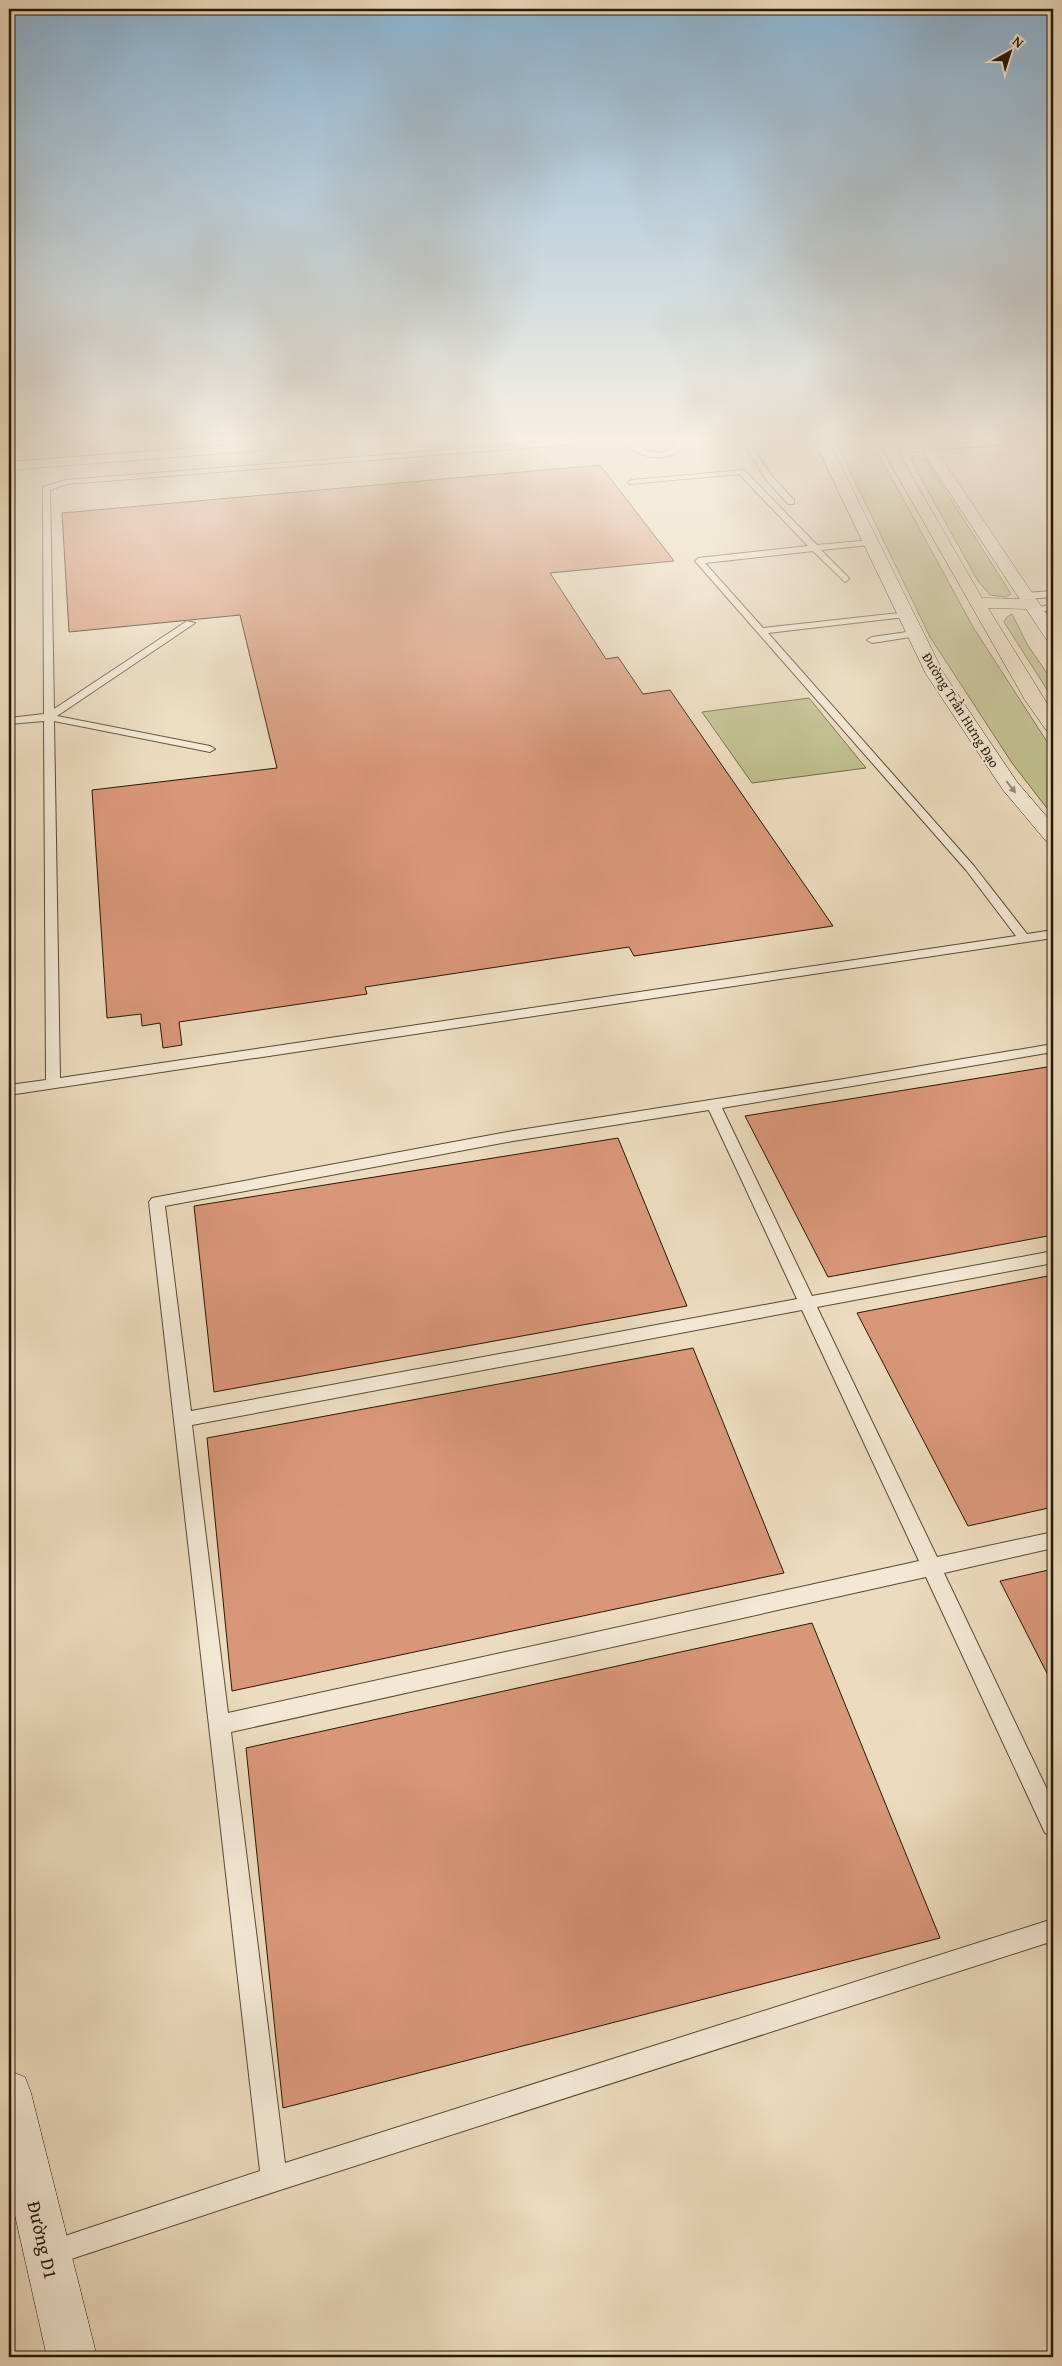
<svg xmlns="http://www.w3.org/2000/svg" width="1062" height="2366" viewBox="0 0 1062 2366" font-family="'Gentium Book Plus',serif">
	<rect width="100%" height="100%" fill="#ecdbbe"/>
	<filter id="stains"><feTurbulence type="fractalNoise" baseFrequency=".004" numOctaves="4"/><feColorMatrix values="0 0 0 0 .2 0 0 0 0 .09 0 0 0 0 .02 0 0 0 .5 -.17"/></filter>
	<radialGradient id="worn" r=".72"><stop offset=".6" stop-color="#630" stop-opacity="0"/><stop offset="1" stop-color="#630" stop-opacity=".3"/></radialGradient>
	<path fill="#bfbe8c" stroke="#726b48" d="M834,438H870L973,627L1053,751V816L1012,763L930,637Z
		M916,455L926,460L1011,594L1006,597L990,595L978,581L913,464L910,458Z
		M1012,614L1027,644L1053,682V699L1004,622L1007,617Z
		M809,698L866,768L752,783L702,712Z"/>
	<path fill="#d99779" stroke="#261805" d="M600,465L674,561L550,573L606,659L618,657L643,694L670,690L833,926L634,956L629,947L365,987L367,994L179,1022L182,1045L163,1048L160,1023L142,1026L141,1014L107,1018L92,790L277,768L240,615L69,632L62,513Z
		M1053,1066V1235L828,1277L745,1116Z
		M618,1138L687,1306L214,1392L194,1206Z
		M1053,1275V1507L968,1526L857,1313Z
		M693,1348L784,1573L232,1691L207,1438Z
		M1053,1569V1685L1000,1581Z
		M812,1623L940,1938L283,2108L246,1748Z"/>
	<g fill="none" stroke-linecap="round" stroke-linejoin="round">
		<defs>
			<path id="lane" d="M598,438H630C640,453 660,457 676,446L670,438H677L684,447C667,464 636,459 624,440L67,484L50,490L54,709L187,621L195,623L57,716L210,746L215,749L210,752L54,721L60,1078L1016,936L966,870L695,561L699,558L808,546L739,474L629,484L628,482L632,480L744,470L817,545L872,540L873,542L869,545L821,550L848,577L849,579L845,582L813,551L705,563L763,628L908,612V616L905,617L768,633L974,866L1027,934L1053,930V938L9,1095V1085L46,1080L44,721L9,724V718L44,714L43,487L66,480Z
				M741,438H747L770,474L794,500V504H788L764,477Z
				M1007,440H1010V444L928,450L924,448L928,446Z
				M1053,591V597L1026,599L1022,596L1026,593Z
				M1053,604V610L1035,612L1030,609Z
				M914,631L919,634L917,636L872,643L867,640L872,637Z
				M1053,1044V1052L722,1108L812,1296L1053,1251V1263L817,1307L937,1557L1053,1532V1548L944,1573L1053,1802V1836L1045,1833L926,1577L231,1732L285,2163L1053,1919V1941L274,2192L50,2266L41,2262L37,2253L41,2244L260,2171L149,1202L152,1198L513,1131L844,1079ZM709,1110L797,1299L191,1411L165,1206L513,1141ZM802,1310L919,1561L228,1713L192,1425Z"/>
			<path id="secondary" d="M320,438H376L369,442L9,470V462Z
				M813,438H827L944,674L1017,782L1053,824V843L1046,841L1003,790L926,674Z
				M914,438H928L1053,624V641L1047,640L1044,636Z
				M9,2071L25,2077L31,2093L97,2357H47L9,2189Z"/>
			<path id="highway" d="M876,438H890L893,444H928L935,448L928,452H898L982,598L1031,599L1037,600L1039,604L1037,608L1031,609L988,608L1053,713V732L1046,730L1025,700Z"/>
		</defs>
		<use href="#lane" stroke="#584933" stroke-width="2"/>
		<use href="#secondary" stroke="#261805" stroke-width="1"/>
		<use href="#highway" stroke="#261805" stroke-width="1"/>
		<use href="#lane" fill="#f3e8d5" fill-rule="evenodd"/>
		<use href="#secondary" fill="#f3e8d5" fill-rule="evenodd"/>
		<use href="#highway" fill="#ecdbbe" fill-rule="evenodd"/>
	</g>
	<defs><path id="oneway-solid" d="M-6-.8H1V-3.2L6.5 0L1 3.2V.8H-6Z" transform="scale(1.25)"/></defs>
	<use fill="#978a77" href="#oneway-solid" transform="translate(1011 787) rotate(52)"/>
	<linearGradient id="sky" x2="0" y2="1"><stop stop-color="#8bb6d7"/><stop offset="0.57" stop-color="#f6efe2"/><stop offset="1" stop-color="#f6efe2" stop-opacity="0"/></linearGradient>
	<rect width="1062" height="769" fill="url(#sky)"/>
	<g text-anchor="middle" stroke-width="4.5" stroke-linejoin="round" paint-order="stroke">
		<g font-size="14" fill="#261805" stroke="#f3e8d5">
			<text transform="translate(961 710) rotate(58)" y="5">Đường Trần Hưng Đạo</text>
		</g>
		<g font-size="19" fill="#261805" stroke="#f3e8d5">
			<text transform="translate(43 2240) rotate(77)" y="7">Đường D1</text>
		</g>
	</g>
	<rect width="1062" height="2366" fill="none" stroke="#ecdbbe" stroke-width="30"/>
	<rect x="10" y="10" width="1042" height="2346" fill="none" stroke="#261805" stroke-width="2.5"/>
	<rect x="15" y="15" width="1032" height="2336" fill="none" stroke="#261805"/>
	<g transform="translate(1010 52) rotate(39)" stroke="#f3e8d5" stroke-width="4" paint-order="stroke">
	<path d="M0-4L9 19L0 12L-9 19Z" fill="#261805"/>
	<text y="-8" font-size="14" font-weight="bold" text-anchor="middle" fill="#261805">N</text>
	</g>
	<rect width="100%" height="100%" filter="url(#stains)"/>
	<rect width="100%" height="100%" fill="url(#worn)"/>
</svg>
